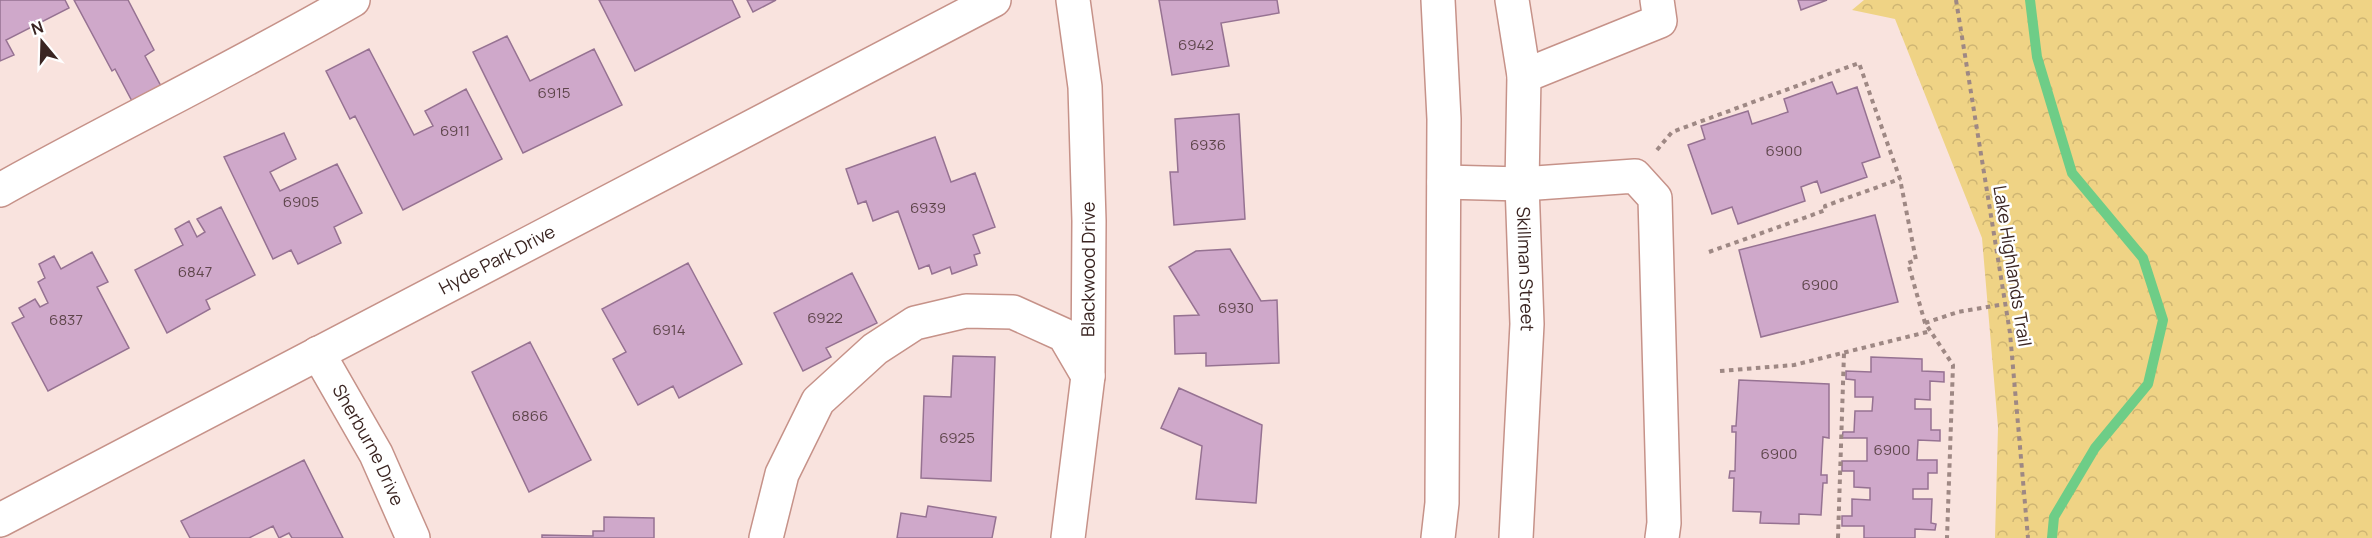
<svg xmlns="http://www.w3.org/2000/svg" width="2372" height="538" viewBox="0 0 2372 538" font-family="Manrope,sans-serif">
	<defs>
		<pattern id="forest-crowns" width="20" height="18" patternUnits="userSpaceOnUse" patternTransform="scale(1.5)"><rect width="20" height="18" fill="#efd385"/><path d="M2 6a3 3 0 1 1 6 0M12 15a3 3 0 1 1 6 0" fill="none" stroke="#ceb573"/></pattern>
	</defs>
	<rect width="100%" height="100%" fill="#f9e3de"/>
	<path fill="url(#forest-crowns)" d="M1864,0H2372V538H1995L1998,427L1982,238L1895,19L1852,10Z"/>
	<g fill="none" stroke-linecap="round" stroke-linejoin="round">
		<path stroke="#6ecd87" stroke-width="10" d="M2030,0L2037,57L2072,173L2143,258L2163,320L2148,384L2095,448L2054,517L2052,538"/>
	</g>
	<path fill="#cfa8ca" stroke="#967292" stroke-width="1.5" d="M0,0H65L69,8L6,40L14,55L0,61Z
		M74,0H128L154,50L145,56L162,88L133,103L115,69L112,71Z
		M599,0H732L740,17L635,71Z
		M747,0H776L753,12Z
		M1159,0H1277L1279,13L1221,23L1229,66L1172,75Z
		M1798,0H1827L1801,10Z
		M507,36L530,81L594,49L622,105L523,153L473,52Z
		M369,49L414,135L433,126L425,111L466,89L502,159L403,210L355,116L350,119L326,71Z
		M1832,82L1837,94L1857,87L1880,157L1862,163L1867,177L1821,193L1817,181L1801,187L1805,201L1738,224L1732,207L1712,214L1688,145L1705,139L1701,126L1748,111L1752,124L1788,112L1784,99Z
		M1239,114L1245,219L1174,225L1170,172H1178L1175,119Z
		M284,133L296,159L270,172L280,191L337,164L362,213L334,227L341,243L298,264L291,250L273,259L224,157Z
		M935,137L951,182L975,173L995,227L973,235L980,253L974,255L977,265L952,274L950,267L932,274L929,265L919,269L898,211L873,221L866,201L858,204L846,169Z
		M221,207L255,275L206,300L210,309L167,333L135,270L183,245L175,229L189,221L197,237L205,232L197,219Z
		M1875,215L1898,302L1761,337L1739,250Z
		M1230,249L1261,301L1277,300L1279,363L1206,366V353L1175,354L1174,316L1199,315L1169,267L1196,251Z
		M92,252L108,282L97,287L129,348L48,391L12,323L24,317L19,308L35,299L40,307L48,303L38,282L45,278L39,264L54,256L61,269Z
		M688,263L742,364L679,398L673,386L638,405L613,359L626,352L602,309Z
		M852,273L877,323L826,348L831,357L803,371L774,313Z
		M530,342L591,460L529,492L472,372Z
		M953,356L995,357L991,481L921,478L924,396L951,397Z
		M1871,357L1922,359V371L1944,372V382L1930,381V400L1915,399V409H1931V430H1940V441L1918,440L1917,460H1937V473H1928V489H1913V499H1932L1931,523L1936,524L1935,530L1915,529V538H1864V526H1842V516H1852V499L1870,500V488L1854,487V471H1842V461H1867V438H1842L1843,432H1854L1855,411H1872L1873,397H1855V380L1846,379V371L1871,372Z
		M1739,380L1829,384V438L1823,437L1821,475H1827V483H1823L1821,515L1799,514V524L1760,523L1761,512L1733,511L1734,478H1729L1730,471H1735L1736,432H1732V426H1736Z
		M1179,388L1262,425L1256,503L1196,499L1202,446L1161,428Z
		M304,460L343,538H292L289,533L279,538L273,526L249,538H190L181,521Z
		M928,506L996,517L992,538H897L901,513L926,517Z
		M604,517L654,518V538H542V535L593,536V531H604Z"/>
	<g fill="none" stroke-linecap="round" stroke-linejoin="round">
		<defs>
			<g id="minor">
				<path d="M1524,76L1660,21L1657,0"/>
				<path d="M1522,184L1635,176L1655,198L1664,523L1662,538"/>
				<path d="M0,190C117,125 237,67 353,0"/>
				<path id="s1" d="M318,353L376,454L413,538"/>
				<path id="s2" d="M0,520L994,0"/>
				<path d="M766,538L782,474L818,401L875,349L915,323L966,311L1013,312L1064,335L1088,376"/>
				<path id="s3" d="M1068,538L1088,376L1089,221L1085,87L1073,0"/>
			</g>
			<g id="major">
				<path id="s4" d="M1512,0L1524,76L1522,184L1527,324L1516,538"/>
				<path d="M1444,182L1522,184"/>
				<path d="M1438,538L1442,503L1444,119L1438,0"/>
			</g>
		</defs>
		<use href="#minor" stroke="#c69289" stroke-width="36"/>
		<use href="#major" stroke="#c69289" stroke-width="36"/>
		<path stroke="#9e8884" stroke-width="4" stroke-dasharray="4.5 4.5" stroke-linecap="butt" d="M1956,0L2010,333L2028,538
			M1657,150L1672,132L1859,63L1900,179L1916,260L1908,263L1925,323L1953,365L1947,538
			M1709,252L1826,210L1825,206L1900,179
			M1925,323L1958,312L2005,304
			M1720,371L1794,365L1931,331
			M1838,538L1844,353"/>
		<use href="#minor" stroke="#fff" stroke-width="33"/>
		<use href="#major" stroke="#fff" stroke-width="33"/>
	</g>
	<g text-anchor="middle" stroke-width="5" stroke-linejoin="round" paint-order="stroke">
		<g font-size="15" fill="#5f464c">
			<text x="1196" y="50">6942</text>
			<text x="554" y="98">6915</text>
			<text x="455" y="136">6911</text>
			<text x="1208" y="150">6936</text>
			<text x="1784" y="156">6900</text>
			<text x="301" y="207">6905</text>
			<text x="928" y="213">6939</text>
			<text x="195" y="277">6847</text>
			<text x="1820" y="290">6900</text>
			<text x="1236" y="313">6930</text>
			<text x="825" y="323">6922</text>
			<text x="66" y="325">6837</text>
			<text x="669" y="335">6914</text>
			<text x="530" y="421">6866</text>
			<text x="957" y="443">6925</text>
			<text x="1892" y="455">6900</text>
			<text x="1779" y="459">6900</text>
		</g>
		<g font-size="18" fill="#3a2522" stroke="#fff">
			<text dy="6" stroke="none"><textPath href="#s2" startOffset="561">Hyde Park Drive</textPath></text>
			<text transform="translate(2012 266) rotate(81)" y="6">Lake Highlands Trail</text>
			<text dy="6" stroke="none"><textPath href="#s3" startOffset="270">Blackwood Drive</textPath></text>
			<text dy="6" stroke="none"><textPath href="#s4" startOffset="270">Skillman Street</textPath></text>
			<text dy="6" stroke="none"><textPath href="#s1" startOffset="105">Sherburne Drive</textPath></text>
		</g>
	</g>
	<g transform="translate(42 42) rotate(341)" stroke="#ffffff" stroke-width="4.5" paint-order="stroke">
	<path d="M0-4.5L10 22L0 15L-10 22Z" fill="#3a2522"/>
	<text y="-9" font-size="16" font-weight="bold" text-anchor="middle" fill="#3a2522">N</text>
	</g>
</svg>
